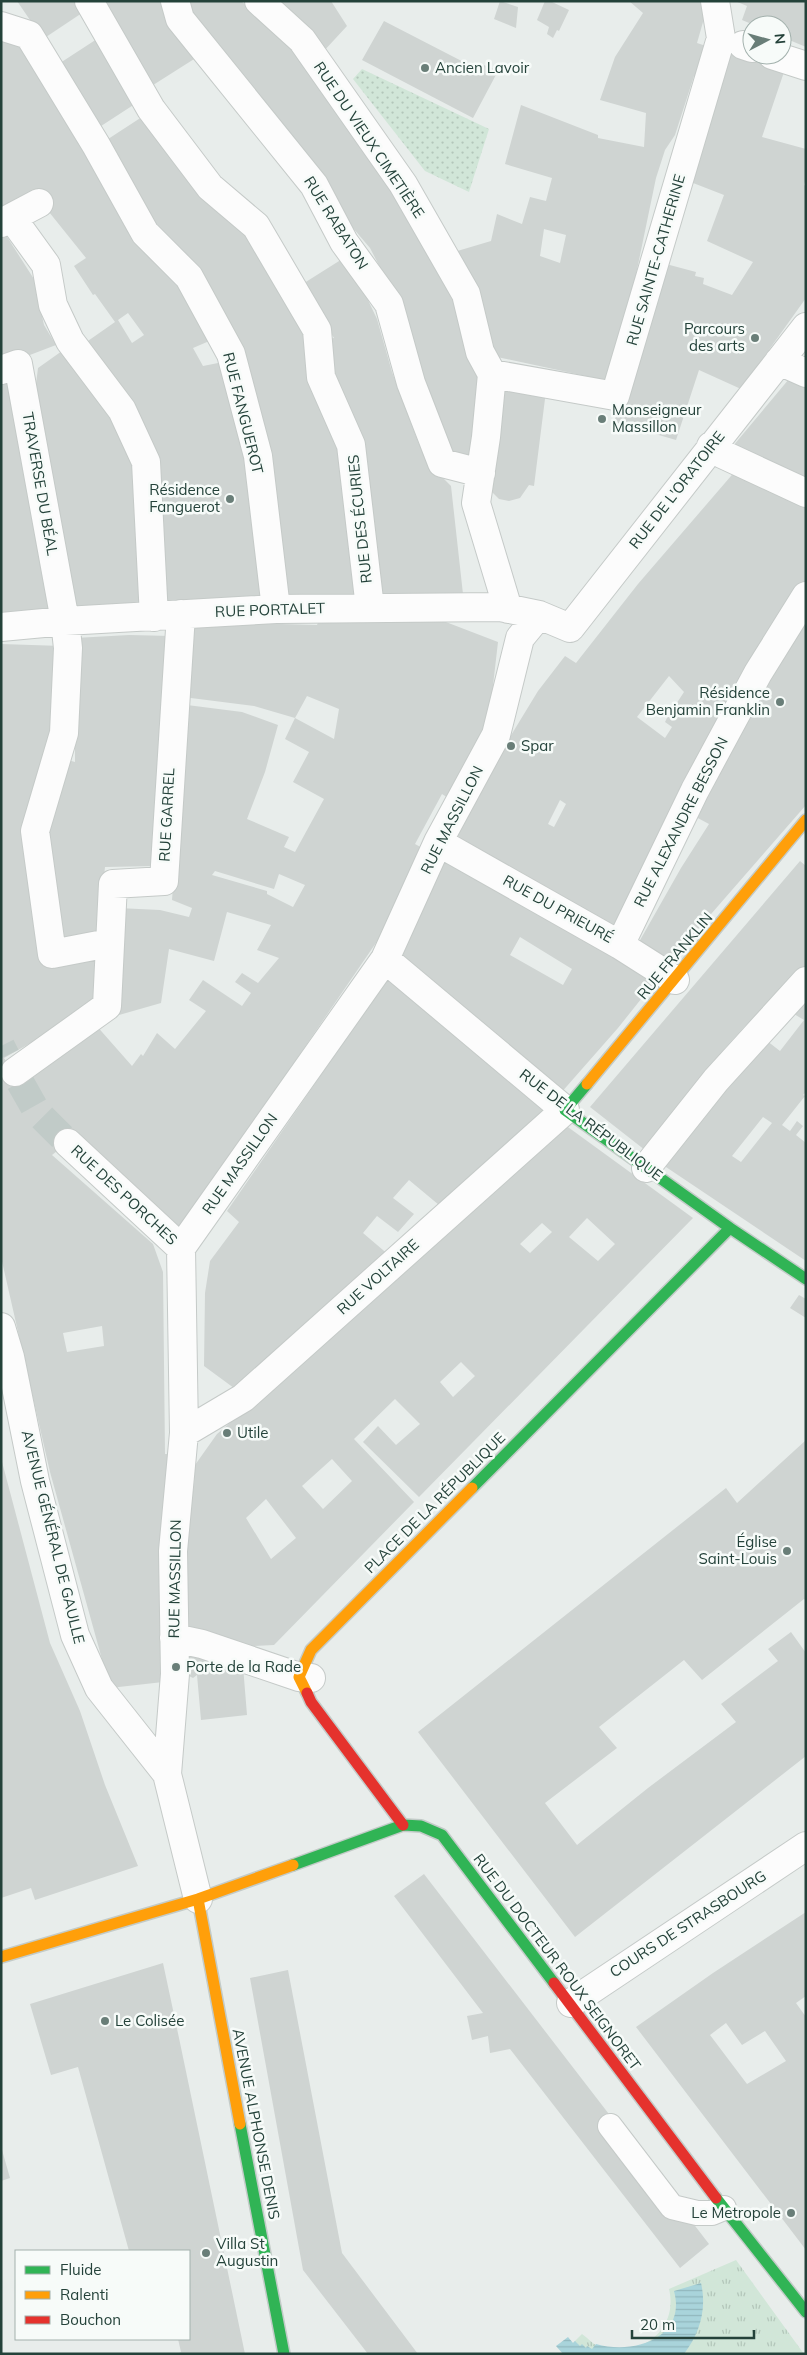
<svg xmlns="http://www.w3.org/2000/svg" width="807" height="2355" viewBox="0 0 807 2355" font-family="Mulish,sans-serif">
	<defs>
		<pattern id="grass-tufts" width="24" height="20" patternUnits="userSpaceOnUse" patternTransform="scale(1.25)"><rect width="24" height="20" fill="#d1e6d8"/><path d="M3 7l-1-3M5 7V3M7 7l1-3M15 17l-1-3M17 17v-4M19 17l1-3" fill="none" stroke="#b3c6ba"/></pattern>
		<pattern id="garden-dots" width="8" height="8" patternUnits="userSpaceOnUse" patternTransform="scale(1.25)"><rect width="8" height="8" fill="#d1e6d8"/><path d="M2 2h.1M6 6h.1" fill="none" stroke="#b3c6ba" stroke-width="1.8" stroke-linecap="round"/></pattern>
		<pattern id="water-rules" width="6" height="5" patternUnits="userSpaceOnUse" patternTransform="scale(1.25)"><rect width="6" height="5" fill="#a9d4db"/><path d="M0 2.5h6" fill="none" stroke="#91b7bd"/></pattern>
	</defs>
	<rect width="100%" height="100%" fill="#e8edeb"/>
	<path fill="url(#grass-tufts)" d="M736,2260L804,2354H562L582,2334C588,2338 594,2345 600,2348C611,2352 620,2351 631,2349C659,2342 676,2318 669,2289Z"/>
	<path fill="url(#garden-dots)" d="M362,69L489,129L469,192L425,171L353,79Z"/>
	<path fill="url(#water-rules)" d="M701,2283C707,2309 700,2333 684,2354H563L556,2346L568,2337L573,2343L575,2341L580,2346L582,2344L586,2348L587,2346L592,2349L596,2344C634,2355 687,2338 674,2291Z"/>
	<path fill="#cfd4d2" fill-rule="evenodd" d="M17,1H80L85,11L43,39Z
		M98,1H167L202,54L150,87Z
		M180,1H241L293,45L404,190L484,366L480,463H459L422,389L385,277L370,248L353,228L339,206Z
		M281,1H331L347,26L322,53L290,18Z
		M500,1L518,7L516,28L494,19Z
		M545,1H550L569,10L559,31L557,30L553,38L547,34L549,27L537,20Z
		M629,1H709L697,43L709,47L699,77L694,76L675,135L665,150L656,178L628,313L609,381L483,354L454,252L491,241L497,214L522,224L530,197L546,201L552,178L505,164L521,105L598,135V138L644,147L646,113L600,100L615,57L643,13ZM544,229L566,235L560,263L540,256Z
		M735,1H806V47L782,37V25H754L742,20L747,6Z
		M384,21L481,71L484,65L498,71L473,118L362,60Z
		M1,37L32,46L214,339L193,348L203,366L228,361L261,531V603L162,602L158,518L85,343L115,322L95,294L93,295L74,266L86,258L45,207L1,214ZM128,313L144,335L132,343L118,320Z
		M100,37L138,102L98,128L57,65Z
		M730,52L784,72L762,137L806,149V178L804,185L806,186V298L741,389L699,370L676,440L614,422L666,264L696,272L695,276L704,278L703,284L732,295L753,262L707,241L724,195L688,181Z
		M148,113L252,235L312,337L346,446L366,597L285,594L252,406L102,143Z
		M4,232L39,287L36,289L44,325L56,345L1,366V233Z
		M347,256L377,319L392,372L418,442L428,463L451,486L463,594L381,597L326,339L334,338L301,285Z
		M62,351L92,380L138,473L146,603L74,608L36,384L38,368Z
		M13,369L54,610L1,615V374Z
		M789,379L806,387V479L733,446Z
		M497,385L546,391L534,486L529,485L520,498L509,501L499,499L491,491Z
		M737,469L806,502V586L614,928L452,843L482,783L538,691L565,656L576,663L638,584ZM669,676L684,692L667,718L665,722L672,727L665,738L637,717ZM560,800L566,804L554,827L548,824Z
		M806,615V805L671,960L639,942L681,868L709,824L694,816Z
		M320,618L438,619L498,642L489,720L448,798L442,794L415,844L426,850L380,937L179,1231L57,1151L52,1155L153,1244L163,1272L165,1454H170L165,1494L160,1596L162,1647L183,1551L189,1506L194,1487L195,1465L217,1434L267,1391L561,1122L693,1218L419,1497L363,1442L378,1426L396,1445L420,1424L395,1399L354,1439L414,1502L274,1645L217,1648L243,1666L247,1715L201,1720L197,1675L193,1678L189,1676L191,1674H175L163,1682L110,1688L50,1472L1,1257V644L62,646L41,936L45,966L100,952L101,1003L4,1058L19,1083L95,1024L132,1066L141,1054L143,1056L157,1033L175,1049L206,1011L189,1000L203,980L242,1006L251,993L235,982L242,973L258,983L279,958L257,950L271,925L227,912L214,961L169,949L161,1003L119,1015L118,908L160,910L189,917L192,908L172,900L187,705L242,712L278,725L265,772L247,819L289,837L284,847L295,852L324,799L293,782L309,752L285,739L295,718L254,706L183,697L185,629L214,622L317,625ZM307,696L339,709L334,739L295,718ZM215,871L274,889L279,874L305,885L293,907L267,894V891L212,875ZM587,1218L615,1244L598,1261L569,1237ZM542,1223L552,1232L530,1253L520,1244ZM102,1326L104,1346L67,1352L63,1333ZM461,1362L475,1376L453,1397L440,1382ZM332,1459L352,1481L323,1509L302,1486ZM266,1499L296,1538L271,1559L246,1518Z
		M129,635L172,636L157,866L105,867L101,904V937L58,945L48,830L64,759L75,762V638Z
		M446,858L598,946L653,984L618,1028L560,1094L395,960ZM520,937L572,969L563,985L510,955Z
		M800,861L806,866V968L745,1026L725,1048L698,1092L650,1154L590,1107Z
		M390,975L552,1111L445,1210L409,1180L393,1198L414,1214L398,1232L377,1216L363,1233L390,1256L238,1391L204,1366L205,1293L210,1261L239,1222L227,1211Z
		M806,992V1092L803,1095L805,1096L782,1125L790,1131L797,1121L803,1126L796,1135L806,1143V1261L660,1163L762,1037L780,1051L804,1020L789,1011ZM763,1117L772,1123L741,1162L732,1156Z
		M799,1295L806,1299V1318L790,1308Z
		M806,1440V1600L804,1599L702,1680L684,1660L599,1727L617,1748L545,1803L577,1845L648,1788L736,1722L721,1704L778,1661L768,1649L791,1632L806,1653V1756L575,1937L418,1732L726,1488L737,1503Z
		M1,1458L50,1643L80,1711L105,1785L138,1866L35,1900L31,1888L1,1898Z
		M424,1874L709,2244L680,2268L510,2049L490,2053L488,2036L472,2040L467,2016L483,2013L394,1896Z
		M806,1912V1996L796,2003L806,2017V2250L636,2027L713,1973ZM726,2023L742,2045L765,2031L786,2061L747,2084L710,2035Z
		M163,1963L179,2038L245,2354H177L181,2352L178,2339H189V2251H129L78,2067L51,2075L30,2004Z
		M288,1970L342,2253L418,2354H368L303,2270L250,1978Z
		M2,2150L10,2178L1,2181V2151Z"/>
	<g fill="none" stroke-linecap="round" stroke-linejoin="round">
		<path stroke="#c1cbc8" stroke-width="28" stroke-dasharray="28 14" stroke-linecap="butt" d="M1,1046L6,1056
			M20,1082L37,1112L68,1143"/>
		<defs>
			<path id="lane" d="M610,2126L672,2207L697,2213H712L724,2208"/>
			<path id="street" d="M89,1L151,109L210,187L256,226L317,330L321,377L351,445L370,608
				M175,1L180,19L314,185L344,242L389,304L411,383L442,463L481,473
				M259,1L302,40L403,184L466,294L480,352L492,374L486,437L476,503L508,609
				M1,26L29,35L96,145L145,233L189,277L231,354L258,456L276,609
				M743,45L752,48
				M772,55L806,66
				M12,218L46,265L53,305L70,341L122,410L146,462L154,617
				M1,223L39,203
				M779,361L806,373
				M1,370L18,364L65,621L68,648L64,733L35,831L52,954L109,943
				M492,374L615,396L721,38L715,1
				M711,446L722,454L806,493
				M1,627L65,621L276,609L500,607L539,615L570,628L806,327
				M438,842L620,945L675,980
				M620,945L695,790L758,673L806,596
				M15,1072L107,1006L113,884L164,881L181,614
				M68,1143L181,1248
				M646,1168L716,1080L806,981
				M1,1327L10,1357L35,1481L75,1635L99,1688L167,1774L198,1899
				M184,1433L243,1398L565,1110L385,959
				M174,1638L202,1644L299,1677L311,1678
				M167,1774L175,1674L173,1551L184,1433L181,1248L385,959L438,842L496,735L520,638L539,615
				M571,2003L806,1846"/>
			<path id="fast" d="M587,1084L565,1110L730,1228L806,1279
				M472,1488L730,1228
				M293,1865L403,1825L421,1826L442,1835L554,1983
				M240,2124L284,2354
				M716,2198L806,2312"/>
			<path id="slow" d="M587,1084L806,820
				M307,1693L299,1677L311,1650L472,1488
				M198,1899L240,2124
				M1,1957L198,1899L293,1865"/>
			<path id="jam" d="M307,1693L311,1702L403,1825
				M554,1983L716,2198"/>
		</defs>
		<use href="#lane" stroke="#c5cac8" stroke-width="26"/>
		<use href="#street" stroke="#c5cac8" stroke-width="30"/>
		<use href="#fast" stroke="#c3cbc8" stroke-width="14"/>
		<use href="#slow" stroke="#c3cbc8" stroke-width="14"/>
		<use href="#jam" stroke="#c3cbc8" stroke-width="14"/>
		<use href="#lane" stroke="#fcfcfc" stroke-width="24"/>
		<use href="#street" stroke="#fcfcfc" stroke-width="28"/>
		<use href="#fast" stroke="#30b455" stroke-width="11"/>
		<use href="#slow" stroke="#ff9f0a" stroke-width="11"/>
		<use href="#jam" stroke="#e5322d" stroke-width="11"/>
	</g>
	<g fill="#697e78" stroke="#f7fbf9" stroke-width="2">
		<circle cx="425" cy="68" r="5"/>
		<circle cx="755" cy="338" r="5"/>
		<circle cx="602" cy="419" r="5"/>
		<circle cx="230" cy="499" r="5"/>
		<circle cx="780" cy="702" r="5"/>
		<circle cx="511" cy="746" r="5"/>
		<circle cx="227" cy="1433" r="5"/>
		<circle cx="787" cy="1551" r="5"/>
		<circle cx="176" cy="1667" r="5"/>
		<circle cx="105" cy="2021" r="5"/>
		<circle cx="791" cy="2213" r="5"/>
		<circle cx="206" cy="2253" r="5"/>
	</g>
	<g text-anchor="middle" stroke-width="5" stroke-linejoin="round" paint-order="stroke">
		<g font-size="15" fill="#24423a" stroke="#f7fbf9" text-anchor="start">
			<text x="435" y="73">Ancien Lavoir</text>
			<text x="745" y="334" text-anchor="end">Parcours<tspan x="745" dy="17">des arts</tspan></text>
			<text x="612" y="415">Monseigneur<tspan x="612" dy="17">Massillon</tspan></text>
			<text x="220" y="495" text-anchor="end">Résidence<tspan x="220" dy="17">Fanguerot</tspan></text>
			<text x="770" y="698" text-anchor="end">Résidence<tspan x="770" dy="17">Benjamin Franklin</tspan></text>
			<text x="521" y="751">Spar</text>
			<text x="237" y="1438">Utile</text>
			<text x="777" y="1547" text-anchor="end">Église<tspan x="777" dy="17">Saint-Louis</tspan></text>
			<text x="186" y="1672">Porte de la Rade</text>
			<text x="115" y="2026">Le Colisée</text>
			<text x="781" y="2218" text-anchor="end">Le Metropole</text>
			<text x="216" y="2249">Villa St<tspan x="216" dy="17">Augustin</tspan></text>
		</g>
		<g font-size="15" fill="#24423a" stroke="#f7fbf9">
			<text transform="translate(369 140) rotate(56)" y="5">RUE DU VIEUX CIMETIÈRE</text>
			<text transform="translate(336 223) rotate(58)" y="5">RUE RABATON</text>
			<text transform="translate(656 260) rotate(-74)" y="5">RUE SAINTE-CATHERINE</text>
			<text transform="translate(243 413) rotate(76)" y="5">RUE FANGUEROT</text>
			<text transform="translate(40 484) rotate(80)" y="5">TRAVERSE DU BÉAL</text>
			<text transform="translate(677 490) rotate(-52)" y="5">RUE DE L'ORATOIRE</text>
			<text transform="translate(360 519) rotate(-96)" y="5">RUE DES ÉCURIES</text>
			<text transform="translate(270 610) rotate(-2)" y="5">RUE PORTALET</text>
			<text transform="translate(167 815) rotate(-87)" y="5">RUE GARREL</text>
			<text transform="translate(452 820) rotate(-63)" y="5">RUE MASSILLON</text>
			<text transform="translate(681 822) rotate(-63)" y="5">RUE ALEXANDRE BESSON</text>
			<text transform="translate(558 909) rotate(29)" y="5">RUE DU PRIEURÉ</text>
			<text transform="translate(675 956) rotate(-50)" y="5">RUE FRANKLIN</text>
			<text transform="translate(591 1125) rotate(37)" y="5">RUE DE LA RÉPUBLIQUE</text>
			<text transform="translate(240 1164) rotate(-55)" y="5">RUE MASSILLON</text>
			<text transform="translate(124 1195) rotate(43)" y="5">RUE DES PORCHES</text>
			<text transform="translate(378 1277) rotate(-42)" y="5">RUE VOLTAIRE</text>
			<text transform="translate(435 1503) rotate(-45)" y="5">PLACE DE LA RÉPUBLIQUE</text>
			<text transform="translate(53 1537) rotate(76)" y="5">AVENUE GÉNÉRAL DE GAULLE</text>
			<text transform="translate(175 1579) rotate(-89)" y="5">RUE MASSILLON</text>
			<text transform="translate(688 1924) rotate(-33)" y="5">COURS DE STRASBOURG</text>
			<text transform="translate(557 1962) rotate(53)" y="5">RUE DU DOCTEUR ROUX SEIGNORET</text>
			<text transform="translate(256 2124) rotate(79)" y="5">AVENUE ALPHONSE DENIS</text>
		</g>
	</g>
	<rect width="807" height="2355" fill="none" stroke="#24423a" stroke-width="5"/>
	<rect x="15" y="2250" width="175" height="90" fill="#f7fbf9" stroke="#a3b1ad"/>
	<rect x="25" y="2266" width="25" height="8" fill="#30b455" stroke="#a3b1ad"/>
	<text x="60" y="2275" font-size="15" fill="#24423a">Fluide</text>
	<rect x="25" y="2291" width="25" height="8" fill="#ff9f0a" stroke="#a3b1ad"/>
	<text x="60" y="2300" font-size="15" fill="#24423a">Ralenti</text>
	<rect x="25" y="2316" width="25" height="8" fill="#e5322d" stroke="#a3b1ad"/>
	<text x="60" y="2325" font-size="15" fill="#24423a">Bouchon</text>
	<g transform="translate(767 40) rotate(84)"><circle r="24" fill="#f7fbf9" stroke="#a3b1ad"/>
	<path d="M0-4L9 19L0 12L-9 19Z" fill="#697e78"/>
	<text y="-8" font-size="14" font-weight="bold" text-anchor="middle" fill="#24423a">N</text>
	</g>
	<path d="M632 2330v8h122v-8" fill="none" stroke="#24423a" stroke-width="2.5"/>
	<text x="640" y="2330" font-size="15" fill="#24423a" stroke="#f7fbf9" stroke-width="4" paint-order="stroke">20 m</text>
</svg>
